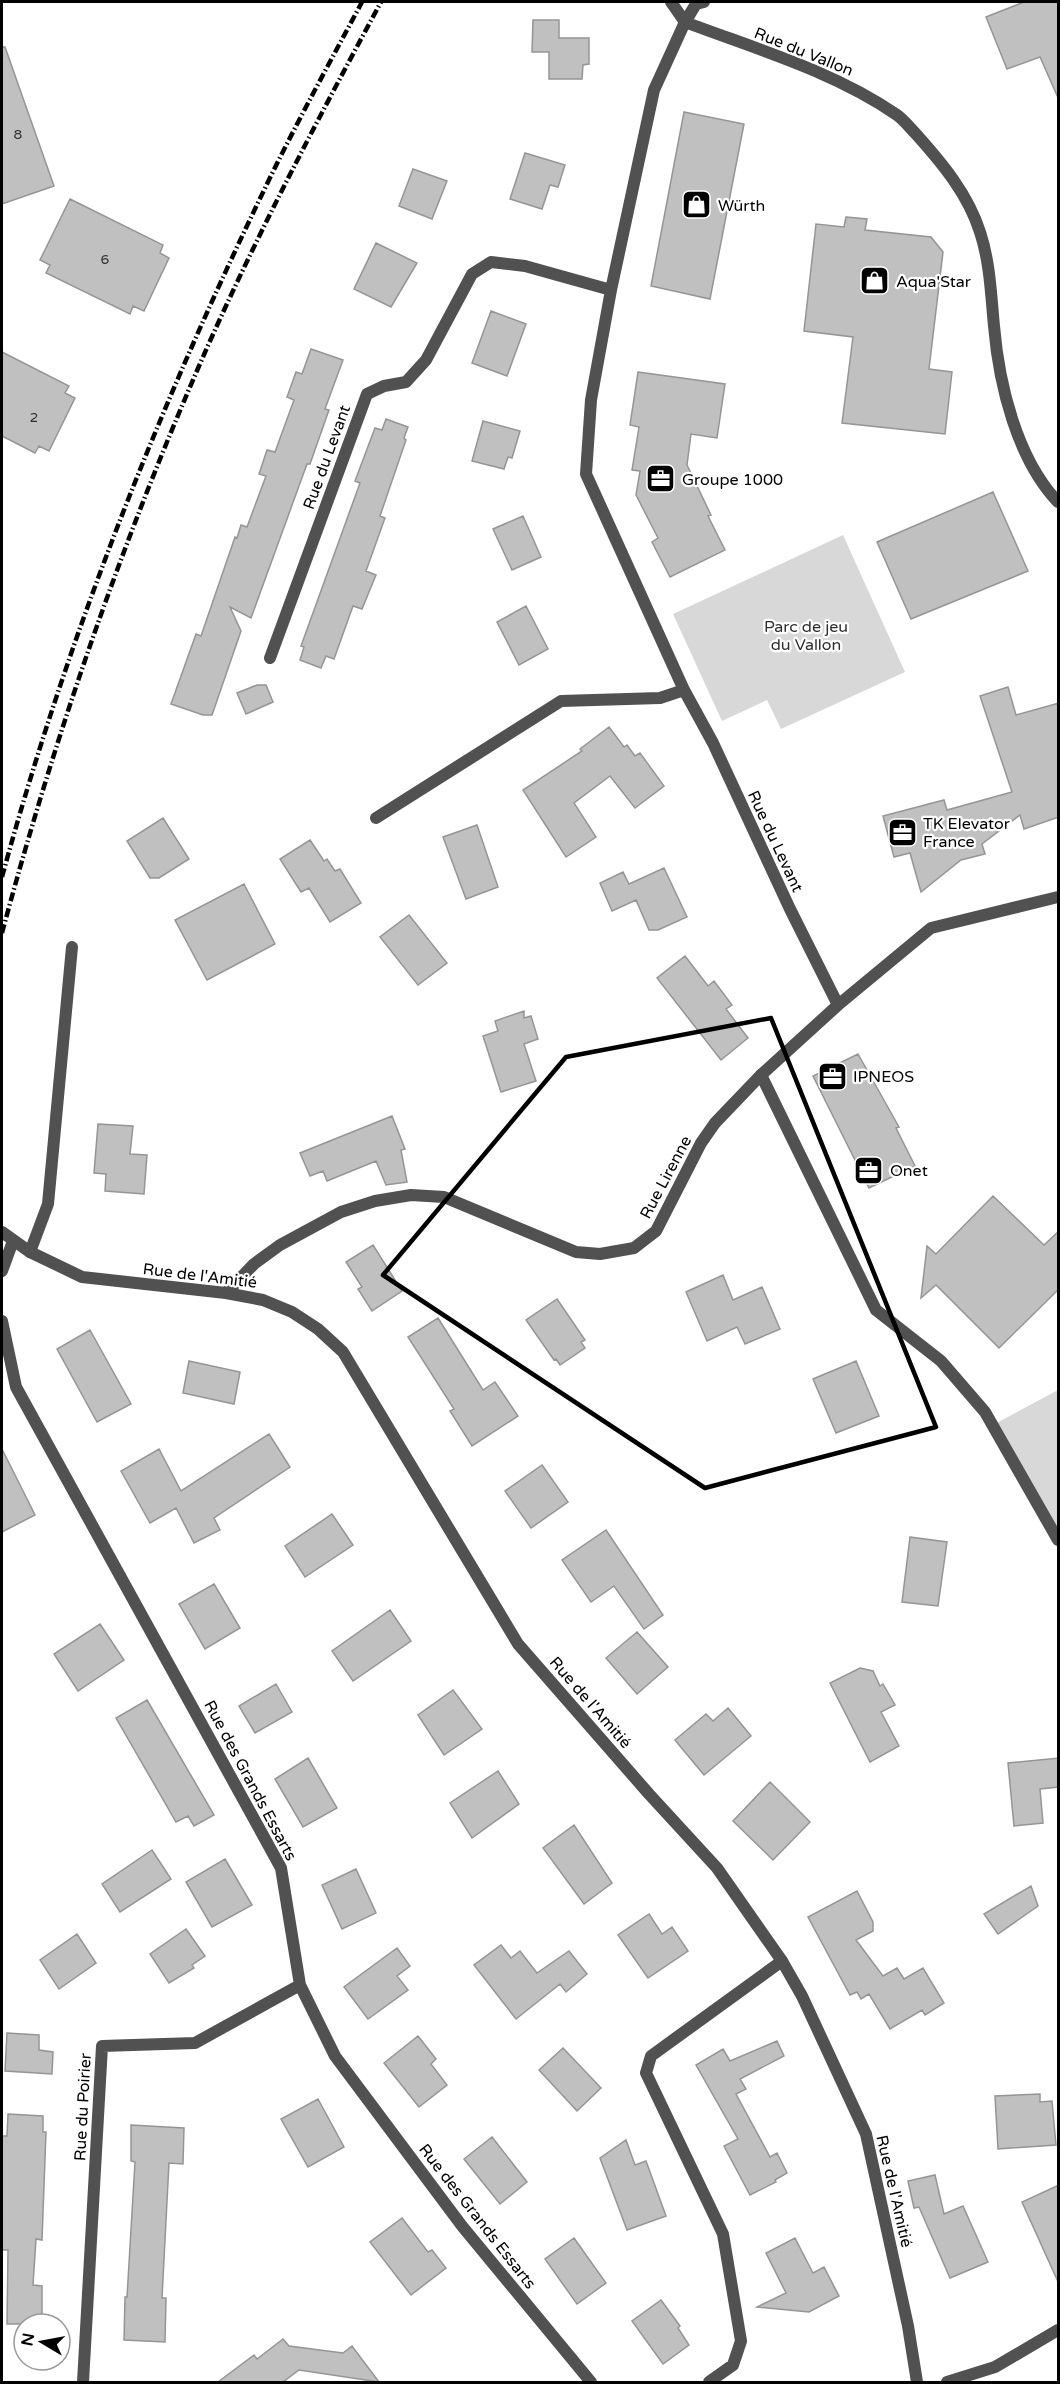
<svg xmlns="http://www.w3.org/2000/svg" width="1060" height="2384" viewBox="0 0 1060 2384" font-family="'Varela Round',sans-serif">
	<rect width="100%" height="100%" fill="#fff"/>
	<path fill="#d8d8d8" d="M843,535L905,672L781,729L767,700L722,721L673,614Z
		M1058,1390V1540L993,1425Z"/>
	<path fill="#c0c0c0" stroke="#959595" stroke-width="1.5" d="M1024,2H1059V100L1040,57L1007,69L986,17Z
		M533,20H559V38H589V64L583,65L582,79H549V52H532Z
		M2,47H5L54,186L2,204Z
		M684,112L744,124L710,299L651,286Z
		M525,153L565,165L558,187L550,185L542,209L510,199Z
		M413,169L447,181L432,219L399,206Z
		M70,199L163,245L160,253L169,258L144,311L133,306L130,314L46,273L50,265L40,260Z
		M846,217L867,219L865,230L931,237L943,252L929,369L952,372L945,434L842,423L853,337L804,331L816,224L844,227Z
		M376,243L417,263L391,307L354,289Z
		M491,311L526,324L507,376L472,363Z
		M311,349L343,360L325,409L329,410L310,464H307L251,618L230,607L241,631L212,715H203L171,704L196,634L201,636L235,537L237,538L241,525L247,527L266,476L259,474L267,450L275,452L294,400L287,397L296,372L302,374Z
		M2,352L69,386L65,393L75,398L49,451L39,446L35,453L2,436Z
		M638,372L725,384L717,438L691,434L687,465L711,515L708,516L725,550L670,577L652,542L658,538L636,495L640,471L632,470L639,427L630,425Z
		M386,419L408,427L404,438L406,440L380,516L385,518L366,571L376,575L362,609L353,606L334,659L326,656L321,668L300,660L304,647L301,646L360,483L355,481L375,428L382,430Z
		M483,421L520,431L512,458L508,457L504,469L472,461Z
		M993,492L1028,571L911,619L877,542Z
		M523,516L541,557L512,570L493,529Z
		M526,606L548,649L519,665L497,622Z
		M257,685H266L273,702L246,714L237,693Z
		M1008,687L1016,715L1059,703V817L1024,829L1020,815L982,844L985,854L961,860L921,892L910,853L894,857L883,816L944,800L947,810L1012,792L980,696Z
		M609,727L624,747L627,745L635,756L640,753L664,786L635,808L610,776L574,803L596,837L566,857L523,790L582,751L580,749Z
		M163,818L189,859L159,878H150L127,841Z
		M477,825L498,887L466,899L443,837Z
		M310,840L324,861L327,859L335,871L340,869L361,903L330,922L309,888L301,892L280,859Z
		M664,868L687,917L658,930H649L636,900L612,911L600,883L623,872L629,884Z
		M244,884L275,944L207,980L175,920Z
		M409,915L447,963L418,985L380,937Z
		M685,956L708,986L714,981L732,1005L726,1009L748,1038L721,1060L657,978Z
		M524,1011V1018L531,1016L538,1039L524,1044L536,1081L501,1092L483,1036L498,1031L495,1021Z
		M858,1054L899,1127L896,1128L915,1166L869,1188L813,1076Z
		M392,1116L405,1149L401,1150L407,1182L386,1185L376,1161L327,1181L323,1171L310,1176L300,1153Z
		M98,1124L133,1126L130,1154L147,1155L144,1194L105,1191L106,1174L94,1173Z
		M993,1196L1044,1245L1059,1231V1289L999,1348L936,1285L921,1298L927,1246L936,1254Z
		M373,1245L402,1291L372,1311L358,1289L362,1287L346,1262Z
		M723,1275L733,1300L762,1287L780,1329L745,1344L737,1327L707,1341L686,1292Z
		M557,1299L585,1340L581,1342L585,1348L560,1365L556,1359L554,1360L526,1320Z
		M438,1318L483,1390L495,1382L518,1416L472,1446L450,1411L454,1409L408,1337Z
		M90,1330L131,1404L97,1422L57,1349Z
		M189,1361L240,1372L234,1404L183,1393Z
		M856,1361L879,1416L836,1433L813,1379Z
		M269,1434L290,1467L214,1518L220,1530L194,1543L176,1508L150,1523L121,1471L159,1449L181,1491Z
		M2,1449L35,1515L2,1532Z
		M542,1465L568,1502L531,1528L505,1491Z
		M332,1514L353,1545L305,1577L285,1546Z
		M606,1530L663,1615L644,1629L614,1586L591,1602L562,1560Z
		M910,1537L947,1542L938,1606L902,1602Z
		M214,1584L240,1628L205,1649L179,1604Z
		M390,1610L411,1641L353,1681L332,1651Z
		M100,1624L124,1660L78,1691L54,1654Z
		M637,1632L668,1667L637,1694L606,1658Z
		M860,1668L873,1671L880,1686L883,1684L895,1705L881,1712L899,1746L870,1762L830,1683Z
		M276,1684L292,1712L255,1733L239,1706Z
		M453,1690L482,1729L444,1755L418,1715Z
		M147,1700L214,1815L194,1826L188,1816L176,1822L116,1718Z
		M728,1708L751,1736L704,1775L675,1740L706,1714L713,1721Z
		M308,1758L337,1808L303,1827L275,1779Z
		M1059,1758V1787L1040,1789L1043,1823L1014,1826L1008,1763Z
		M498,1771L519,1804L472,1838L450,1803Z
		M770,1782L810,1822L773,1860L733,1821Z
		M574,1825L612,1883L584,1904L543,1848Z
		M152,1850L171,1879L120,1912L102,1884Z
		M225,1859L252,1905L212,1927L186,1882Z
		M356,1869L376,1913L342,1929L322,1885Z
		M1031,1886L1038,1906L998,1934L984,1914Z
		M857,1891L873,1922V1931L856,1940L883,1976L897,1968L904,1979L923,1968L944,2003L925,2015L922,2010L890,2029L869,1994L861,1999L857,1992L850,1995L808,1917Z
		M649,1914L662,1934L672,1927L688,1951L648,1978L618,1935Z
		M186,1929L205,1956L192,1965L194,1968L169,1983L150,1954Z
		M77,1934L96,1963L59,1989L40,1960Z
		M501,1945L511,1958L520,1951L537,1973L569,1951L587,1974L566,1992L560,1984L516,2019L474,1965Z
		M397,1948L410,1966L397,1976L408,1990L368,2019L344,1987Z
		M7,2033L39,2035V2050L53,2052L52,2074L5,2071Z
		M418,2036L436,2059L431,2064L447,2085L419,2107L384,2063Z
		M777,2041L784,2056L740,2079L746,2089L736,2094L770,2157L777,2153L787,2173L775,2180L776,2182L750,2195L724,2146L738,2139L696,2065L723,2049L730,2061Z
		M563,2048L601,2088L577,2111L539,2070Z
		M1040,2094V2102L1052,2101L1056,2145L998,2149L995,2096Z
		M318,2099L344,2147L308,2167L281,2119Z
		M8,2114L43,2116V2132H46L42,2240L36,2239L33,2285L42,2286V2324H7L8,2250H2V2136H7Z
		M131,2125L184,2128L183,2164L169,2163L162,2298H166L165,2342L124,2340L125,2297H127L135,2162L131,2161Z
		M492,2137L527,2182L500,2204L464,2159Z
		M626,2140L635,2165L646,2161L666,2216L627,2230L600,2158Z
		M935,2175L944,2214L963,2206L988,2262L950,2278L919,2207L914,2208L908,2181Z
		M1059,2185V2284L1022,2202Z
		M402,2218L428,2252L432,2250L446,2268L411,2295L370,2242Z
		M574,2238L606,2283L577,2304L545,2259Z
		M795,2238L813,2273L824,2267L839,2296L809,2312L757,2307L786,2293L766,2253Z
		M661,2300L680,2326L678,2328L689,2345L663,2364L632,2321Z
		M283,2339L289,2346L343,2353L352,2346L379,2382L299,2370L283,2382H218L254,2355L257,2359Z"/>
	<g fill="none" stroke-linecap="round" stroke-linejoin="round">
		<path stroke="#515151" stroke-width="12" d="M685,22L696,4L704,2
			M761,1075L876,1310L941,1361L985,1412L1058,1540"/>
		<path stroke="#515151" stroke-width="12" d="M671,2L685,22C756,49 833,71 897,115C904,120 910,128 916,134C942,163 968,194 980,232C990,262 991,295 994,326C999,385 1017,459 1058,502
			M685,22L654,90L611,290L591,400L586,474L684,690L713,743L790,909L838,1005
			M270,658L367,394L384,386L406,382L426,360L472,274L491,262L525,266L611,290
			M376,818L561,701L660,698L684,690
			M30,1252L48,1204L72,947
			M2,1271L13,1241
			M226,1293L254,1264L280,1245L341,1212L375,1201L411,1195L444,1197L576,1252L600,1254L634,1248L656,1231L701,1143L715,1123L761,1075L838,1005L931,928L1058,897
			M2,1321L16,1387L281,1868L300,1985L335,2056L462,2226L591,2382
			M83,2382L102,2046L195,2043L300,1985
			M709,2382L733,2365L741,2341L723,2234L646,2073L651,2056L782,1961
			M947,2382L995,2367L1058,2330"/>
		<path stroke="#515151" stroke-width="12" d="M2,1232L30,1252L82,1277L226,1293L263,1300L292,1312L318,1329L343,1352L518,1644L649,1794L717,1868L782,1961L802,1996L866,2134L908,2326L917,2382"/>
		<path stroke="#000" stroke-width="4.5" stroke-dasharray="9 3 1.5 3" stroke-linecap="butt" d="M2,877C67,638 159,407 267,184C297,122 330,62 362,2
			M2,933C56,731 125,533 210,341C262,225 321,113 381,2"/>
	</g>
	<path fill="none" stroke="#000" stroke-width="4.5" stroke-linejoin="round" d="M771,1018L936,1427L705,1488L383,1275L566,1057Z"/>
	<defs>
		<symbol id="shop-square" viewBox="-11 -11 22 22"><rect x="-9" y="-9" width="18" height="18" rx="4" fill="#000" stroke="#fff"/><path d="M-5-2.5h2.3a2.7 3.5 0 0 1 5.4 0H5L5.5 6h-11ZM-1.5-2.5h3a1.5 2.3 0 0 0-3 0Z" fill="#fff"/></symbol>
		<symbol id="office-square" viewBox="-11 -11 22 22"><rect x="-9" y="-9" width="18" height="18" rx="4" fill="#000" stroke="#fff"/><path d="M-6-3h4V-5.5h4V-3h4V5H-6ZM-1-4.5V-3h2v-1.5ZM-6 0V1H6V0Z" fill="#fff"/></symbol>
	</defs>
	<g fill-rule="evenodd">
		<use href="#shop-square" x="680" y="188" width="33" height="33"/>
		<use href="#shop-square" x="858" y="264" width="33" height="33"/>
		<use href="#office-square" x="644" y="462" width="33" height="33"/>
		<use href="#office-square" x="886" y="816" width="33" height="33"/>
		<use href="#office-square" x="816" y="1060" width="33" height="33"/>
		<use href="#office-square" x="852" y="1154" width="33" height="33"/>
	</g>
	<g text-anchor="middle" stroke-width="4.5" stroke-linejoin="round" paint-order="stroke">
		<g font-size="14" fill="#303030">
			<text x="18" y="139">8</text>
			<text x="105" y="264">6</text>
			<text x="34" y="422">2</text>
		</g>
		<g font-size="16" fill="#000" stroke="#fff">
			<text transform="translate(804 51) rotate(22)" y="6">Rue du Vallon</text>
			<text transform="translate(326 457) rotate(-70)" y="6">Rue du Levant</text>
			<text transform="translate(776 841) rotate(65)" y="6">Rue du Levant</text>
			<text transform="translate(665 1177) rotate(-62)" y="6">Rue Lirenne</text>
			<text transform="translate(200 1275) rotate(7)" y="6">Rue de l'Amitié</text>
			<text transform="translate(591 1702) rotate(49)" y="6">Rue de l'Amitié</text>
			<text transform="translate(251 1780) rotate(62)" y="6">Rue des Grands Essarts</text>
			<text transform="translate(82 2107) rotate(-87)" y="6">Rue du Poirier</text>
			<text transform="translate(895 2191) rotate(77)" y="6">Rue de l'Amitié</text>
			<text transform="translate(478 2216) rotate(52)" y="6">Rue des Grands Essarts</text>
		</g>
		<g font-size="16" fill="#000" stroke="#fff" text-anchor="start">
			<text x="718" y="211">Würth</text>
			<text x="896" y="287">Aqua'Star</text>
			<text x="682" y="485">Groupe 1000</text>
			<text x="923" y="829">TK Elevator<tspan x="923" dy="18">France</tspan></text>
			<text x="853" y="1082">IPNEOS</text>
			<text x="890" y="1176">Onet</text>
		</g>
		<g font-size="16" fill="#2f2f2f" stroke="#fff">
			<text x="806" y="632">Parc de jeu<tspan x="806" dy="18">du Vallon</tspan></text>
		</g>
	</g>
	<rect width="1060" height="2384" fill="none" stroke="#000000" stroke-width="6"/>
	<g transform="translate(42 2342) rotate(280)"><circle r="28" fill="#ffffff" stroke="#999999" stroke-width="1.5"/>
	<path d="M0-4.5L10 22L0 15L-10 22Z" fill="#000000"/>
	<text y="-9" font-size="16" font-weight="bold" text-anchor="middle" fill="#000000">N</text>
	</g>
</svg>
